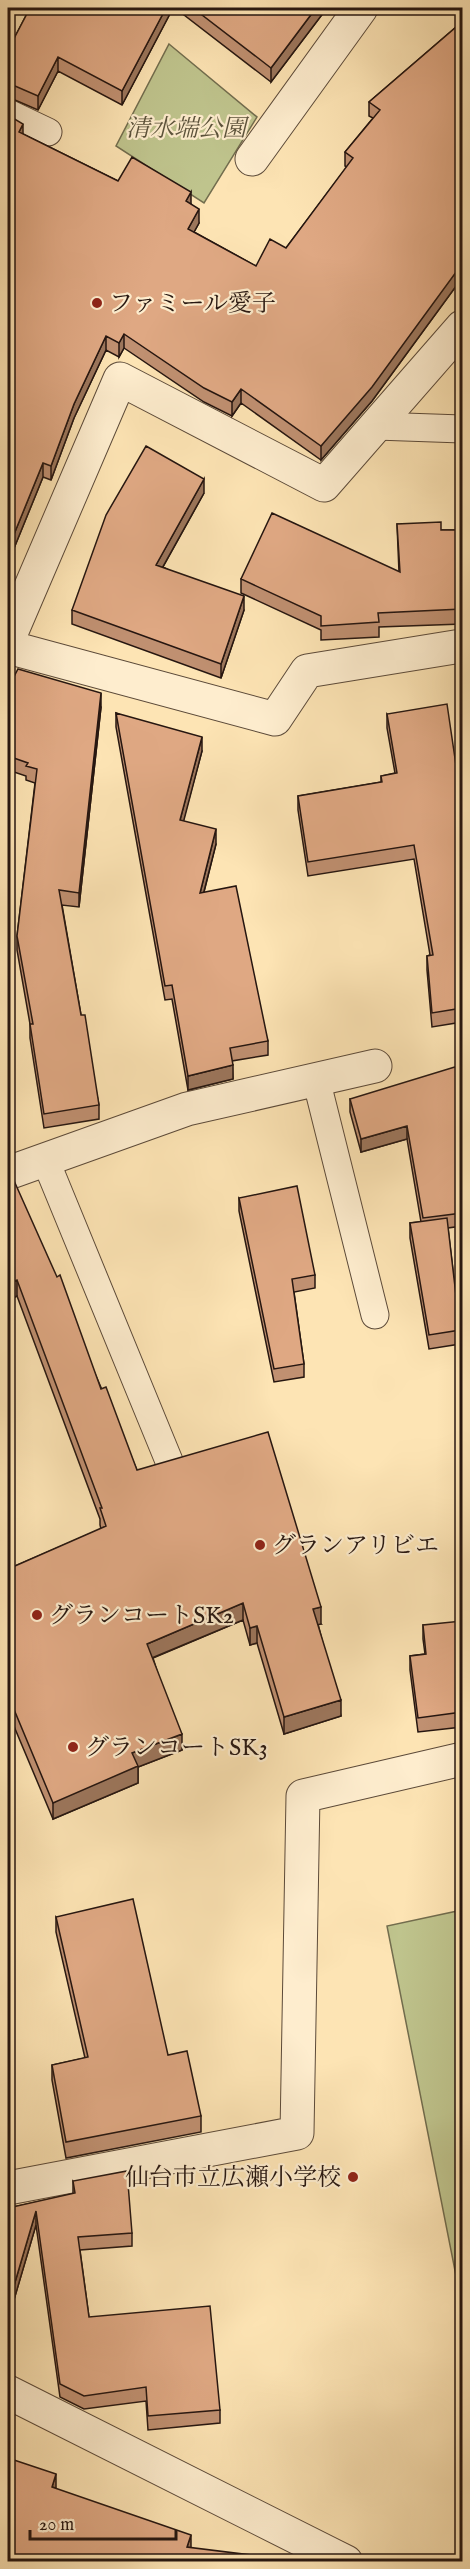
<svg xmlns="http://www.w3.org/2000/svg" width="470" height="2569" viewBox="0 0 470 2569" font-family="'IM FELL English','Noto Serif JP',serif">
	<rect width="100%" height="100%" fill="#fde4b4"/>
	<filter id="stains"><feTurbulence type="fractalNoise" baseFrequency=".00333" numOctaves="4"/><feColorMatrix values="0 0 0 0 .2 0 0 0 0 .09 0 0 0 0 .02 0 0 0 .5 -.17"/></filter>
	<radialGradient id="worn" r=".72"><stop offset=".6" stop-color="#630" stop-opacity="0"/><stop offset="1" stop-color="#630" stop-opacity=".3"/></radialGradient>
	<path fill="#bfc48d" stroke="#726d4e" stroke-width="1.5" d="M169,44L257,117L204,203L116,146Z
		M462,1910V2306L387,1926Z"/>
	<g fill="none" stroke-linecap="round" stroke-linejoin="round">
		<defs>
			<path id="service" d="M8,113L48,132
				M376,426L462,429
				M316,1079L375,1315
				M45,1159L169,1461"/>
			<path id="minor" d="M252,159L361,8
				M8,640L120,379L324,485L462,327
				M8,647L275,719L307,671L461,646
				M8,1173L187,1109L375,1066
				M8,2188L297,2133L303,1796L462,1759
				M8,2392L346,2562"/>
		</defs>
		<use href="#service" stroke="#5c4a39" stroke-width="29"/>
		<use href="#minor" stroke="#5c4a39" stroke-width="35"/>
		<use href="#service" stroke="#feedce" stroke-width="27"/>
		<use href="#minor" stroke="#feedce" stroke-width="33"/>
	</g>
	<path fill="#c09071" stroke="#261610" stroke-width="1.5" d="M30,8H173L122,105L58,71L38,110L8,97V50Z
		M175,8H327L271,82Z
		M462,22V278L372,401L321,460L241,403L232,416L204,402L124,348L119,357L106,350L74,418L51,480L43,477L8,563V115L23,134L118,181L191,204L199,223L194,232L256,266L286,248L347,167L345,166V152L373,118L369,116V102Z
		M204,493L163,567L244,610L221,678L72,624V610Z
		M397,524L441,530H462V624L379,627V637L321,640V630L241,593V579L399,572Z
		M8,688L101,707L79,907L62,905L81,1015L99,1105V1119L44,1128L30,1038V1024L17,950V936L35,783L26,780V776L8,770Z
		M116,713L202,751L183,821L216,844L204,892L268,1041V1055L232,1061L233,1079L188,1090L172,999L165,1000L116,727Z
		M387,714L462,806V1022L432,1027L427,970V956L430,955L414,859L308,876L298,810V796L381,782V776L395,773L387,728Z
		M350,1099L462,1103V1226L448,1228L460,1330V1344L429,1349L410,1238V1223L421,1222L407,1139L361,1152L350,1112Z
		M8,1174L137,1470L321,1624H318L341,1716L284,1734L257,1643L250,1645L243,1620L153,1658L182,1750L138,1767V1783L53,1819L8,1712V1569L101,1529L100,1525V1519L17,1296L8,1300Z
		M239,1198L315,1275V1288L294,1292L304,1364V1377L274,1382L239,1211Z
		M423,1625H462V1727L418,1732L410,1670V1656L425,1654L423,1639Z
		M56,1917L168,2055L201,2116V2132L66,2158L52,2080V2065L85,2058L56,1932Z
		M73,2181L132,2233V2246L80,2250L89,2317L220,2410V2423L148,2430L146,2401L84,2409L60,2397L36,2225L8,2320V2208L73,2194Z"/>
	<path fill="#9c765c" stroke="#261610" stroke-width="1.5" d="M166,8H173L122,105V91Z
		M316,8H327L271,82V68Z
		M58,57V71L38,110V96Z
		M23,124V138L19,132Z
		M191,192V206L186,201Z
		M199,209V223L188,243V229Z
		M462,264V278L372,401L321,460V446Z
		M124,334V348L119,357V343Z
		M106,336V350L74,418L51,480V466L74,404Z
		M241,389V403L232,416V402Z
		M43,463V477L8,563V549Z
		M204,479V493L156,579V565Z
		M244,596V610L221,678V664Z
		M101,693V707L79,907V893Z
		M202,737V751L180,835V820Z
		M216,829V844L200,907V893Z
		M233,1065V1079L188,1090V1076Z
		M407,1126V1139L361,1152V1139Z
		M17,1280V1296L8,1300V1284Z
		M243,1603V1620L147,1660V1644Z
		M321,1607V1624L313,1626V1609Z
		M257,1626V1643L250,1645V1628Z
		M341,1700V1716L284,1734V1717Z
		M182,1734V1750L138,1767V1783L53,1819V1803L132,1753Z
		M36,2211V2225L8,2320V2306Z
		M56,2474V2488L52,2487Z
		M191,2535V2548L187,2547Z"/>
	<path fill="#dfa883" stroke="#261610" stroke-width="1.5" d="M30,8H166L122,91L58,57L38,96L8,83V50Z
		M193,8H316L271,68Z
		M462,22V264L372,387L321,446L241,389L232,402L204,388L124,334L119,343L106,336L74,404L51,466L43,463L8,549V115L23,124L19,132L118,181L132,157L191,192L186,201L199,209L188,229L256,266L270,239L286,248L353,158L345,152L380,110L369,102Z
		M146,446L204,479L156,565L244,596L221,664L72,610L106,515Z
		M272,513L400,572L397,524L441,522V530H462V609L378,613L379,622L321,626V616L241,579Z
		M18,669L101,693L79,893L59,890L81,1015H85L99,1105L44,1114L30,1024H33L17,936L37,769L26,766L28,763L8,756V688Z
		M447,704L462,806H460L462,819V1008L432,1013L427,956L433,955L414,845L308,862L298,796L382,782L381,776L397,773L387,714Z
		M116,713L202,737L180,820L216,829L200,893L236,886L268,1041L230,1048L233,1065L188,1076L172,985L165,986Z
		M458,1066L462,1103V1213L423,1218L407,1126L361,1139L350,1099Z
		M8,1174H11L57,1277L60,1275L101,1389L106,1387L137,1470L268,1432L321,1607L313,1609L341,1700L284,1717L257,1626L250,1628L243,1603L147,1644L182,1734L132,1753L138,1766L53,1803L8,1695V1569L106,1526L100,1508H102L17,1280L8,1284Z
		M297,1186L315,1275L292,1279L304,1364L274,1369L239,1198Z
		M447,1218L460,1330L429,1335L410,1223Z
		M462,1621V1712L418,1718L410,1656L426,1654L423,1625Z
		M133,1899L168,2055L187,2051L201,2116L66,2142L52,2065L88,2057L56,1917Z
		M127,2171L132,2233L78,2237L89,2317L210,2306L220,2410L148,2416L146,2387L84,2396L60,2384L36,2211L8,2306V2208L75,2193L73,2181Z
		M8,2458L56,2474L52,2487L191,2535L187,2547L275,2558L274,2562H8Z"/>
	<g fill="#8f2418" stroke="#feedce" stroke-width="2">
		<circle cx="97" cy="303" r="6"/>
		<circle cx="260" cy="1545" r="6"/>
		<circle cx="37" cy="1615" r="6"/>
		<circle cx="73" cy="1747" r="6"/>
		<circle cx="353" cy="2177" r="6"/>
	</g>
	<g text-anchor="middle" stroke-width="4.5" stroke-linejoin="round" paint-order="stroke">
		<g font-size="24" font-style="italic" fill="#5c533c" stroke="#feedce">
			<text x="186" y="136">清水端公園</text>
		</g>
		<g font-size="24" fill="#261610" stroke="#feedce" text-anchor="start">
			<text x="109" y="311">ファミール愛子</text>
			<text x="272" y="1553">グランアリビエ</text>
			<text x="49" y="1623">グランコートSK2</text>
			<text x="85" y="1755">グランコートSK3</text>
			<text x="341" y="2185" text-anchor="end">仙台市立広瀬小学校</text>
		</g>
	</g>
	<rect width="470" height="2569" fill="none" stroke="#fde4b4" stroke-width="30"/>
	<rect x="9" y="9" width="452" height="2551" fill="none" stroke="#261610" stroke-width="3"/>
	<rect x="15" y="15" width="440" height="2539" fill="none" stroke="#261610" stroke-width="1.5"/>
	<path d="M30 2530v9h146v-9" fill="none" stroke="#261610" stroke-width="3"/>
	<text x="39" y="2530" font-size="18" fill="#261610" stroke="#feedce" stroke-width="4.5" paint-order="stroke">20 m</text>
	<rect width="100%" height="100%" filter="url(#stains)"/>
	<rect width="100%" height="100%" fill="url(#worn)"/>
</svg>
